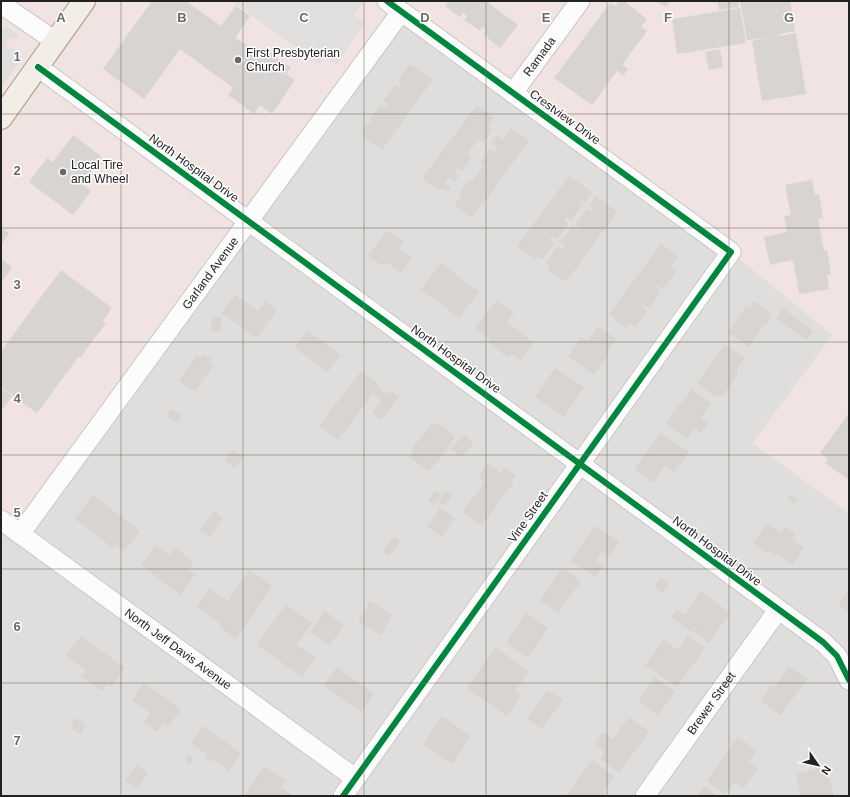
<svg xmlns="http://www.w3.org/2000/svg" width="850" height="797" viewBox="0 0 850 797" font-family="Helvetica,sans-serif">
	<rect width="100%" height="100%" fill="#f0eeeb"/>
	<path fill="#dfdedc" d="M401,12L731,252L833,335L753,443L849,513V796H1V520Z"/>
	<path fill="#f1e3e1" d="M1,1H849V513L753,443L833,335L731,252L401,12L20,534L1,520Z"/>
	<path fill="#e0dfde" d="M232,1H359L363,4L354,15L365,22L336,65L325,57L319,64Z
		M6,26L19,36L16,40L10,38L6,42V45L23,57L1,88V29Z"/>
	<path fill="#d7d4d2" d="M152,1H186L221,26L236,6L250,16L235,38L258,52L262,47L291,68L286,74L295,80L272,114L260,105L254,114L228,95L233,88L180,49L144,99L103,69Z
		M447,1H486L518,25L500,48L483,34L486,30L482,27L480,31L464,20L467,16L463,13L460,17L445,6L448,2Z
		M619,1H624L647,19L641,27L647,31L622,65L628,69L623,76L617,71L592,105L554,78L610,3L615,6Z
		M655,1H670L666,7Z
		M718,1H738L739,7L719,10Z
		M740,1H790L795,31L779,34L780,36L796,33L806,94L762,101L752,41L771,37L747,40Z
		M740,8L746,43L677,54L672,19Z
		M720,49L723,67L709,70L705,52Z
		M410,64L433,79L382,150L364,137L365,135L361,132L368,122L372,125L373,123L369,120L381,104L385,107L388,104L383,101L395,85L399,88L402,84L398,81Z
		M477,105L494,118L488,126L493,130L483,143L478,139L467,155L471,158L462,171L458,168L454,173L459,176L454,182L449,178L445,183L451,187L447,192L442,188L440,191L422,178Z
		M511,128L529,141L472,218L454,205L462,195L460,193L469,180L472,182L484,166L480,163L490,149L494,152L497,147L491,143L496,135L502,140Z
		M73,135L102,157L82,184L91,191L73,215L29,182L47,158L53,162Z
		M569,176L592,192L585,202L581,199L579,202L583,205L571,220L568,217L564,221L568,224L557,239L553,236L549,240L554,244L543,259L537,256L535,259L517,246Z
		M812,180L815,195L819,194L823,218L818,219L824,251L827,250L831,274L827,275L829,289L799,294L793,260L770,265L764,237L787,232L784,216L791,215L785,185Z
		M596,196L617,212L566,282L547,269L550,265L546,262L558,246L563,250L565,246L560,243L573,226L578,229L579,227L576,224L587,209L591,212L594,208L590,205Z
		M1,228L9,233L1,245Z
		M387,230L404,242L399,248L412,258L401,273L386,262L383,266L368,256Z
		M661,244L678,257L671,267L677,271L663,289L658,285L656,288L661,292L649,308L644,305L642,307L647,311L635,328L630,323L626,328L609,314Z
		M1,259L12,267L1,283Z
		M441,263L479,292L459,318L421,289Z
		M61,270L112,308L103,321L106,323L80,358L79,356L37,413L1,387V351Z
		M235,295L258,311L265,301L277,310L257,338L222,313Z
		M497,300L514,313L507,322L534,343L520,360L512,354L508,358L488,342L490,339L475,328Z
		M754,301L771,313L768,317L771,319L766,326L765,324L748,347L728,332L746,306L749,308Z
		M783,308L813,331L806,340L776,318Z
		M212,317H221V332H211Z
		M598,326L616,339L608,352L610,353L594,375L568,356L581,337L588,341Z
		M307,330L341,355L327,373L294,347Z
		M725,345L745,358L735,372L738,374L722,397L718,394L716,397L697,383Z
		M204,354L211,359L209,362L213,365L195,392L179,381L197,355L201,358Z
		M555,368L584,387L564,417L535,397Z
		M361,371L379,384L378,386L387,395L390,390L399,397L381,420L372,413L381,401L373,394L338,440L319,426Z
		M1,388L12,396L1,412Z
		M692,389L711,404L701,418L708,423L701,433L694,428L687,439L665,423Z
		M171,408L182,415L177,423L166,416Z
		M849,413V480L825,463L828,459L820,453Z
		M434,422L441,427L442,425L455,437L440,459L428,471L409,457L414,452L412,450L417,442Z
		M660,432L689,452L674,472L665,466L654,483L634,470Z
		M464,434L474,443L462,457L451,449Z
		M234,450L243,457L235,468L225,460Z
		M488,463L500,473L504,467L516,476L512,480L514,482L481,526L462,512L485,482L478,476Z
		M435,490L441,495L434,505L428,500Z
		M446,491L452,495L444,506L438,502Z
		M791,494L798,499L794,504L787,499Z
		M93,495L140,531L124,552L115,545L113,548L75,519Z
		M440,508L455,518L442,537L427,527Z
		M214,511L223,518L210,537L200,530Z
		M767,523L781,533L786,527L795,534L792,539L804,548L792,565L777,554L776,556L768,551L767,553L753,543Z
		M595,526L619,542L609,556L602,551L595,561L603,566L596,577L570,561Z
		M394,536L401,541L389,556L383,551Z
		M156,545L170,556L176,548L194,562L188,570L195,575L180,595L141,565Z
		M562,568L581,581L558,613L540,600Z
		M249,570L272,586L236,639L219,627L221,624L197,607L209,588L228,601Z
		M661,578L669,585L662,593L654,586Z
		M849,589V612L838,605Z
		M701,591L730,613L709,643L693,631L698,624L689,618L697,624L691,632L671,617L677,610L685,616L688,611L687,610Z
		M370,601L392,615L380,635L358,621Z
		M285,605L312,623L297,645L316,657L302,677L257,645Z
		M325,611L344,625L329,646L310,632Z
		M525,613L548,628L528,658L506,643Z
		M688,635L705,648L677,687L645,665L664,640L678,650Z
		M81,636L125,668L111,687L107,684L102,691L81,676L86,670L66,655Z
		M495,647L529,671L515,691L521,696L507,716L467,688Z
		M789,666L808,679L780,715L761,701L772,685L775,687Z
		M337,667L374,694L361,712L323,685Z
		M655,677L675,692L658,715L638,700Z
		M144,683L181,709L168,727L163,723L157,732L144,722L150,713L132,700Z
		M548,690L563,700L542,729L527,719Z
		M442,716L471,736L452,764L423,745Z
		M629,717L649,732L619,773L600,758L604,752L594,744L603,732L613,739Z
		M76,718L86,725L81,734L70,727Z
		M203,726L241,753L229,771L213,759L211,762L205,758L207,755L191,743Z
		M738,737L756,750L749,761L758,768L743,789L734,782L725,794L707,781Z
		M189,754L194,758L190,765L185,761Z
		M592,760L614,776L603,792L605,793L603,796H566Z
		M136,765L148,773L137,789L125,781Z
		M265,766L286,781L281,787L294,796H240L242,793L244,795Z
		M826,766L834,796H801L796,774Z
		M704,786L717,796H697Z"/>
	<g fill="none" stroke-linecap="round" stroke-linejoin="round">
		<defs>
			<g id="minor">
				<path d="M1,4L55,41"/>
				<path d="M38,67L823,642L837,656L849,680"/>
				<path id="s1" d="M513,93L580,1"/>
				<path id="s2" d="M1,520L355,778"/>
				<path id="s3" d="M20,534L401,12"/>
				<path d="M343,796L731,252L387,1"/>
				<path id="s4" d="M645,796L778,610"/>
			</g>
			<path id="primary" d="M1,118L84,1"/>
		</defs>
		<use href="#minor" stroke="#c9c8c7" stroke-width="21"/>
		<use href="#primary" stroke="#a79c86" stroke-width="24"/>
		<use href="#minor" stroke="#fdfcfc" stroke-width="19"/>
		<use href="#primary" stroke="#f3ede7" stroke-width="22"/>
		<defs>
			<path id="cycleway" d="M38,67L823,642L837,656L849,680
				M343,796L731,252L387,1"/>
		</defs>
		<use href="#cycleway" stroke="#fff" stroke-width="8"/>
		<use href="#cycleway" stroke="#00873e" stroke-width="6"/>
	</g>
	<path fill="none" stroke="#6a6968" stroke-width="1" stroke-opacity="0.55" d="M121,1V796M243,1V796M364,1V796M486,1V796M607,1V796M729,1V796M1,114H849M1,228H849M1,342H849M1,455H849M1,569H849M1,683H849"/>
	<g fill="#6a6968" stroke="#fff" stroke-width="1.5">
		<circle cx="238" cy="60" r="4"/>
		<circle cx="63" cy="172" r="4"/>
	</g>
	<g text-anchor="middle" stroke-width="3" stroke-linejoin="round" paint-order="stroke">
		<g font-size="12" fill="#222" stroke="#fff" text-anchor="start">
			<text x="246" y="57">First Presbyterian<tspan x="246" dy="14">Church</tspan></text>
			<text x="71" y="169">Local Tire<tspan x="71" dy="14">and Wheel</tspan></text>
		</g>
		<g font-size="12" fill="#222" stroke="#fff">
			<text dy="4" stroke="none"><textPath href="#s1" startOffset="45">Ramada</textPath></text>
			<text transform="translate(565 117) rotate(36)" y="4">Crestview Drive</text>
			<text transform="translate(194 168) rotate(36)" y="4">North Hospital Drive</text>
			<text dy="4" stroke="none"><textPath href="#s3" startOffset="323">Garland Avenue</textPath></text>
			<text transform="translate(456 359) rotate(36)" y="4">North Hospital Drive</text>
			<text transform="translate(528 517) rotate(-55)" y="4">Vine Street</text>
			<text transform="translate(717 551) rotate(37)" y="4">North Hospital Drive</text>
			<text dy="4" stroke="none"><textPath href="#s2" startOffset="219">North Jeff Davis Avenue</textPath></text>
			<text dy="4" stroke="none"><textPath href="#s4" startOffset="114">Brewer Street</textPath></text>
		</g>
	</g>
	<g font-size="13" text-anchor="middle" font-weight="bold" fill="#6a6968" stroke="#fff" stroke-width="3" stroke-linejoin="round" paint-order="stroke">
		<text x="61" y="22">A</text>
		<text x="182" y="22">B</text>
		<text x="304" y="22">C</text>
		<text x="425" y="22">D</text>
		<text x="546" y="22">E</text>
		<text x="668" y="22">F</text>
		<text x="789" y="22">G</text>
		<text x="17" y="61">1</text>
		<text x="17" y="175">2</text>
		<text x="17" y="289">3</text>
		<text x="17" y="403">4</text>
		<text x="17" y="517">5</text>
		<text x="17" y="631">6</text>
		<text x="17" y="745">7</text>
	</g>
	<rect width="850" height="797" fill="none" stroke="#222222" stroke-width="4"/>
	<g transform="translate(818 765) rotate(124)" stroke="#ffffff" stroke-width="3" paint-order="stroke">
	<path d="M0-3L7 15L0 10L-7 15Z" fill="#222222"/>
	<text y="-6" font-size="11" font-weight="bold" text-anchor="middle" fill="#222222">N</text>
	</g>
</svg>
